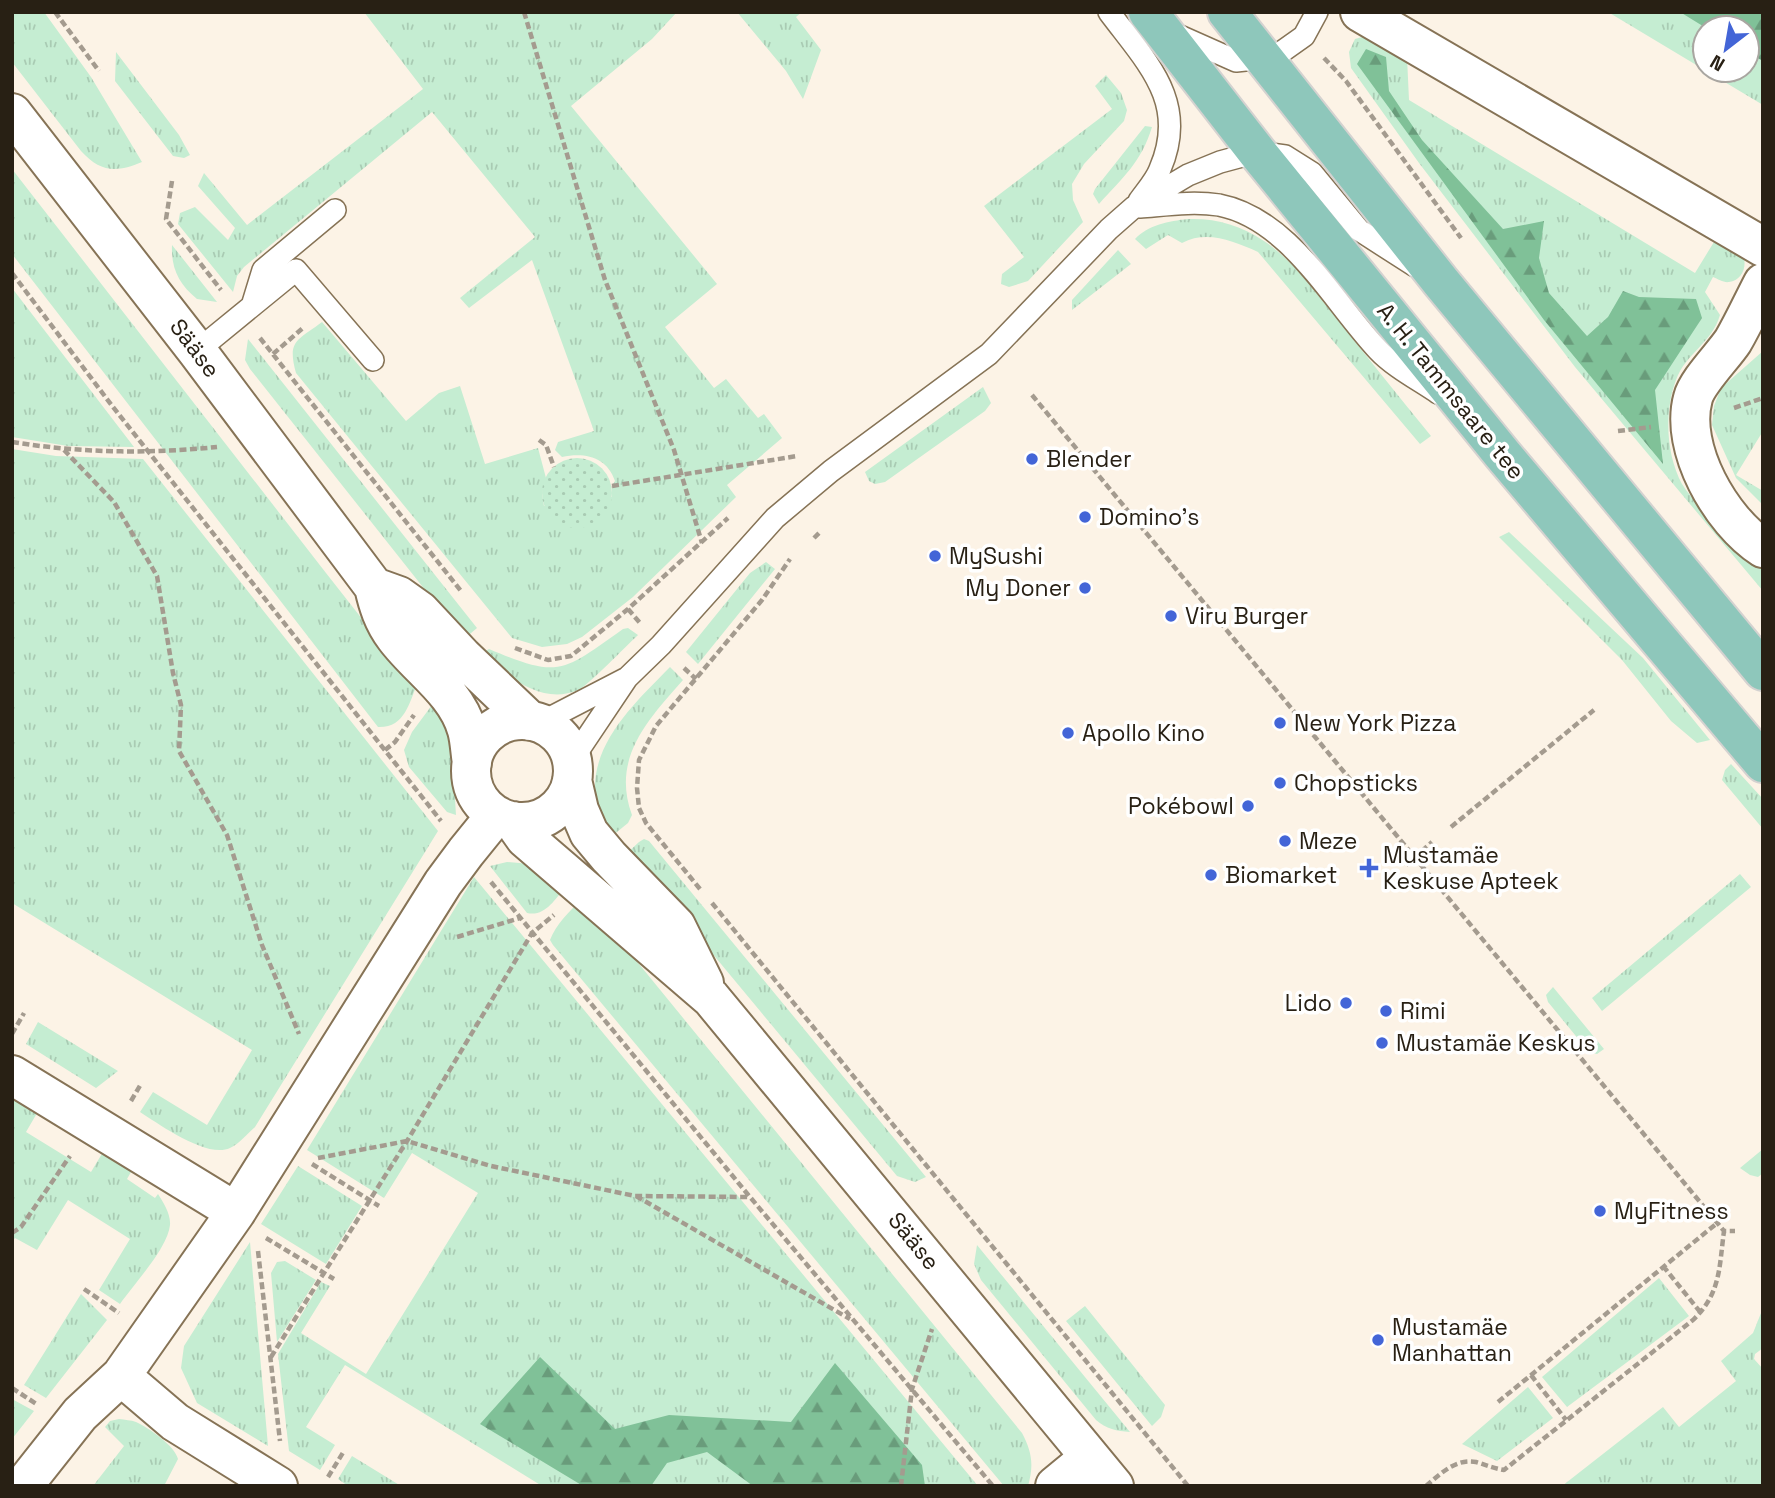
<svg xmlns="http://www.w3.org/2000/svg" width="1775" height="1498" viewBox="0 0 1775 1498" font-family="'Space Grotesk',sans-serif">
	<defs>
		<pattern id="grass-tufts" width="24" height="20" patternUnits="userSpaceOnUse" patternTransform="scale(1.75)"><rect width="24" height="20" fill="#c5edd2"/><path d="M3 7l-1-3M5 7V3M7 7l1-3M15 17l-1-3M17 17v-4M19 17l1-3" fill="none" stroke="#a9cbb3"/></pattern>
		<pattern id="forest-firs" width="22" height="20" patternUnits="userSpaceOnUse" patternTransform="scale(1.75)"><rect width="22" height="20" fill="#80c198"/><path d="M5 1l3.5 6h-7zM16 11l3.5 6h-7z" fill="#699c7b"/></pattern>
		<pattern id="park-dots" width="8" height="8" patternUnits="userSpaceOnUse" patternTransform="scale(1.75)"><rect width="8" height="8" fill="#c5edd2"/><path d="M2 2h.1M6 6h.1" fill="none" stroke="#a9cbb3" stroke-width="1.8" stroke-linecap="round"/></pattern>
	</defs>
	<rect width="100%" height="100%" fill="#fcf3e6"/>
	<path fill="url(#grass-tufts)" fill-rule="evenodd" d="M12,12H44L91,77L142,162C116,173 100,172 81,151L12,62Z
		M364,12H677L652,39L571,106L717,284L665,327L714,388L726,379L758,418L764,414L782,438L727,485L736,497L633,597L582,637L567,644L542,647L512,638L296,373C287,340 297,341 322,322L406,421L439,393L460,386L485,464L538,448L546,478L542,494L544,506L612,497V486L615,481C607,457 585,452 562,457L555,450L558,442L594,431L532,260L469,308L460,298L535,237L432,112L244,267L237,276L233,292L178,224L180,213L195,207L228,240L235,228L198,186L204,173L247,225L423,89Z
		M737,12H802L796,17L821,50L803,99L786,71Z
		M1608,12H1763V105ZM1705,28H1747V70H1705Z
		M1369,35L1407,57L1409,100L1695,273L1717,237C1724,241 1736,246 1741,252C1749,263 1743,281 1729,282C1724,283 1718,279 1713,277L1705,292L1720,315C1712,343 1686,353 1676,380C1664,412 1666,454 1682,484C1690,497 1703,509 1713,521C1730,541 1740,555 1763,568V591L1575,367L1419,163L1351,68L1349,52L1355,39Z
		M116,52L179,135L190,155L184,158L173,156L115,81Z
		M1106,75L1121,93L1127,110L1124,121L1084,164L1072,184L1073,200L1083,222L1028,281L1009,287L1001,284L1002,274L1024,257L984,206L1112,109L1095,86Z
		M1145,126L1152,127C1141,163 1123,177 1099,204L1093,194L1095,189Z
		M12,169L326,573L370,629L418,682C409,703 405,728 378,727L12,254Z
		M1188,219C1216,218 1240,225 1264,241C1293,260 1315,292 1337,319C1368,358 1399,397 1431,436L1420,444L1258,252C1233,241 1207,230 1182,243L1168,235L1146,249L1135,239C1148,225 1169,221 1188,219Z
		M172,245L217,302L197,299C179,284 171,269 172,245Z
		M1118,250L1131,264L1072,310V300Z
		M12,288L134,447L68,446L12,437Z
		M248,339L477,628L464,639L250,369L245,360Z
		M1763,351V431L1736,475L1763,491V505L1736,478L1712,425L1714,406L1721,388Z
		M983,387L991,403L985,411L885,482L875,484L869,481L865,472Z
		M12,449L56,456L143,459L438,831L255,1127C248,1133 239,1144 230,1148C207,1159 159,1124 140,1112L153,1092L207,1125L252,1050L12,903Z
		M1509,532L1643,658L1710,740L1697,743L1671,721L1622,660L1499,537Z
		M766,562L775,569L698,664L686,652L750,573Z
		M628,628L638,635C626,646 589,685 578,690C541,706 507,675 481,654L489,649C560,679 562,672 623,629Z
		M670,667L683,680C648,720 611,758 632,815L628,823L612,836C608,831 602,825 599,818C597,814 597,807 596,802C587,746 634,704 670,667Z
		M435,701L451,737L456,815L447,812L409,767L404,750L412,732Z
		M1731,764L1763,799V829L1722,780L1725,770Z
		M644,839L649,841L926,1177L915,1182L897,1176L672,905L625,855L639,842Z
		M507,862L531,864L565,888C554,900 545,917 527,913L490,866Z
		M1740,874L1751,887L1602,1011L1592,998Z
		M474,877L978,1486H542L345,1365L306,1427L335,1445L320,1470L289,1451L278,1354L321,1282L330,1286L301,1333L366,1374L478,1193L412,1153L384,1198L307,1150Z
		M581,900L591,908L639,964L1022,1433C1032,1452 1034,1465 1028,1486H1004L553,945L550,940C556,924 569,912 581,900Z
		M1553,987L1604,1049L1597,1054L1589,1052L1548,1002L1546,995Z
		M38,1022L118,1071L96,1088L26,1044Z
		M12,1091L40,1108L26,1132L91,1172L106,1147L135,1165L127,1179L155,1198L158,1194C163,1202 171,1214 170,1225C168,1248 133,1285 120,1304L99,1290L130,1239L68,1200L37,1250L15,1238L12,1242Z
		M1763,1149V1173L1758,1177L1750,1175L1740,1168Z
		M298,1166L362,1206L326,1264L261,1224Z
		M250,1242L268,1446L197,1403L181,1368L184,1346Z
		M977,1245L1130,1432C1117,1431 1106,1429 1096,1420L981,1280L974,1264Z
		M285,1261L316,1280L277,1342L271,1273L277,1262Z
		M1659,1278L1689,1316L1567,1407L1542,1377Z
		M81,1294L107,1320L46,1398L24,1385Z
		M1085,1306L1165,1405L1161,1417L1152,1426L1066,1321Z
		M1763,1308V1348L1755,1354L1754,1359L1763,1369V1486H1562L1663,1407L1679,1427L1736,1381L1721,1361L1753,1333Z
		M1528,1387L1553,1418L1497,1461L1462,1444Z
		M12,1399L34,1411L12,1439Z
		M119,1419C125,1420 131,1420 136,1422C149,1428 175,1446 178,1459L164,1486H93L124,1446L105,1427L110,1421Z
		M352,1456L401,1486H348L338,1479Z"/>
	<path fill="url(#forest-firs)" d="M1680,12H1763V61L1747,52V28H1706Z
		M1366,49L1386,57L1389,91L1422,140L1503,229L1544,221L1539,258L1549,293L1587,336L1608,317L1623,291L1639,297L1696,299L1702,318L1655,390L1663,464L1544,320L1357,64Z
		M540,1357L615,1429L669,1415L791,1422L835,1363L922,1465L925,1486H753L707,1452L667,1463L651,1486H583L480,1424Z"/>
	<path fill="url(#park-dots)" d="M542 493a35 35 0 1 1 70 0a35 35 0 1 1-70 0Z"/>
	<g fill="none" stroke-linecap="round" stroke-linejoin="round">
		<defs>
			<path id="service" d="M1109,12C1147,63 1189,102 1160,169C1156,180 1146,191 1139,201
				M1173,33L1236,61L1264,58L1280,53L1304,36L1317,12
				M1140,207C1166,205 1193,201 1219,205C1290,219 1332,301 1378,350C1394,367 1419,380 1438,393
				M252,306L263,270L335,210
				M197,351L296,270L373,360
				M540,723L625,679
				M572,760L627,678L661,645L775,518L831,471L989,354L1109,229L1134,207L1188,175L1220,162L1257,152L1285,156L1312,173L1359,230L1415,266"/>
			<path id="minor" d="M1360,12L1763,247
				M12,113L197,351L374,587C378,605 383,621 395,637C418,668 456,691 467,730C470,740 470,752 472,763
				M1763,283C1753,302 1744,322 1733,341C1723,356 1697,382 1693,398C1679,448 1721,521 1763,548
				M374,587L399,596L420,611L463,657L530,721
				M471 771a51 51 0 1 1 102 0a51 51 0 1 1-102 0Z
				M572,780L579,810L589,833L609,857L676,926L704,983
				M513,821L525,838L711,998L1114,1486
				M12,1075L236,1212
				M121,1376L175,1422L278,1486
				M23,1486L80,1414L121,1376L236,1212L443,883L466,852L496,815
				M1055,1486L1089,1458"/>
			<path id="primary" d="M1148,12L1257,152L1503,455L1763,763
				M1227,12L1441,282L1763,671"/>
		</defs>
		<use href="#service" stroke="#867356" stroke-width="24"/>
		<use href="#minor" stroke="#867356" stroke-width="42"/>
		<use href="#primary" stroke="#d4d2d0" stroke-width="42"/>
		<path stroke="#a49b8f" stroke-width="4.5" stroke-dasharray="7 3.5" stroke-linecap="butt" d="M55,12L99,71
			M524,12L605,280L674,450L702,543
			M1324,58L1346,81L1461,238
			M172,181L166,219L221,290
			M12,273L113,407L441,821
			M260,338L461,591
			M273,354L304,327
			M1032,395L1724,1231
			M1734,408L1763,398
			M1618,431L1651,427
			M539,440L546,445L554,467
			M12,442C81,453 148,454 217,447
			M64,450L114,502L157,576L173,673L181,705L179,751L227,835L262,945L299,1034
			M612,486L797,456
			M814,538L821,531
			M628,609L640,623
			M515,648L548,660L571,656L628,609L728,518
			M684,668L696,679
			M385,750L395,742L414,715
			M1451,827L1594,710
			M1406,865L1432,842
			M491,882L750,1197L993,1486
			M700,889L646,823L639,808L637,788L639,760L656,726L762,600L790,559
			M712,903L1188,1486
			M457,937L520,918
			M12,1034L24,1013
			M131,1101L141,1084
			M318,1158L407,1141L491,1166L635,1196L749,1197
			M312,1164L379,1206
			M636,1196L850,1319
			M12,1233L21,1227L70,1156
			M266,1238L334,1279
			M258,1251L280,1441
			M1663,1266L1701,1313
			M84,1289L119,1313
			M271,1357L407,1141L532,933L554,915
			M1531,1375L1566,1420
			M12,1388L38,1405
			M1498,1402L1716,1224
			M328,1477L344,1451
			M901,1486L912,1389L932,1329
			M1426,1486C1440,1474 1456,1458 1476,1462C1486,1465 1493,1468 1504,1470L1693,1320C1721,1293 1719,1268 1724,1231H1735"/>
		<use href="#service" stroke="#fff" stroke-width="21"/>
		<use href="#minor" stroke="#fff" stroke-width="38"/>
		<use href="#primary" stroke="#8ec7bb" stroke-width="38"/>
	</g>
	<g fill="#4365d7" stroke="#fff" stroke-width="2.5">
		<circle cx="1032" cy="459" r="7"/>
		<circle cx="1085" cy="517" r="7"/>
		<circle cx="935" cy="556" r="7"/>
		<circle cx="1085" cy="588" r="7"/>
		<circle cx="1171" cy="616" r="7"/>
		<circle cx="1280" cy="723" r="7"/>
		<circle cx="1068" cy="733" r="7"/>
		<circle cx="1280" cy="783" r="7"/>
		<circle cx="1248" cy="806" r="7"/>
		<circle cx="1285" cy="841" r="7"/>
		<path d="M1365.5 857.5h7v7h7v7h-7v7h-7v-7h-7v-7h7z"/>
		<circle cx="1211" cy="875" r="7"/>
		<circle cx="1346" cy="1003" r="7"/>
		<circle cx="1386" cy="1011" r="7"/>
		<circle cx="1382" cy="1043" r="7"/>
		<circle cx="1600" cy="1211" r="7"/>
		<circle cx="1378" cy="1340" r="7"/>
	</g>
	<g text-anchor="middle" stroke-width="7" stroke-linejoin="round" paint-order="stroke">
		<g font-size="23" fill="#282014" stroke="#fff">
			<text transform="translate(195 348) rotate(53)" y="8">Sääse</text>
			<text transform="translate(1451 391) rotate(51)" y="8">A. H. Tammsaare tee</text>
			<text transform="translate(914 1241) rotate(51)" y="8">Sääse</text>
		</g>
		<g font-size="23" fill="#282014" stroke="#fff" text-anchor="start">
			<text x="1046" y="467">Blender</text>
			<text x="1099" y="525">Domino's</text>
			<text x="949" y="564">MySushi</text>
			<text x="1071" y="596" text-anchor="end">My Doner</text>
			<text x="1185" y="624">Viru Burger</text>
			<text x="1294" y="731">New York Pizza</text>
			<text x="1082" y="741">Apollo Kino</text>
			<text x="1294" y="791">Chopsticks</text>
			<text x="1234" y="814" text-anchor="end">Pokébowl</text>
			<text x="1299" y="849">Meze</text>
			<text x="1383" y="863">Mustamäe<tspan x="1383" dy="26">Keskuse Apteek</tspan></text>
			<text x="1225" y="883">Biomarket</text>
			<text x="1332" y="1011" text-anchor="end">Lido</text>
			<text x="1400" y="1019">Rimi</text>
			<text x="1396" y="1051">Mustamäe Keskus</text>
			<text x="1614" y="1219">MyFitness</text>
			<text x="1392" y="1335">Mustamäe<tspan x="1392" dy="26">Manhattan</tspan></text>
		</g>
	</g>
	<rect width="1775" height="1498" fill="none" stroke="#282014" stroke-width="28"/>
	<g transform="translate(1726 49) rotate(211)"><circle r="33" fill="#ffffff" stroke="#a9a6a1" stroke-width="2"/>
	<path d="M0-5L12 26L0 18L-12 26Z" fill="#4365d7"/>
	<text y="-10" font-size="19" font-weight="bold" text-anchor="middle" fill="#282014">N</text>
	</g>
</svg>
